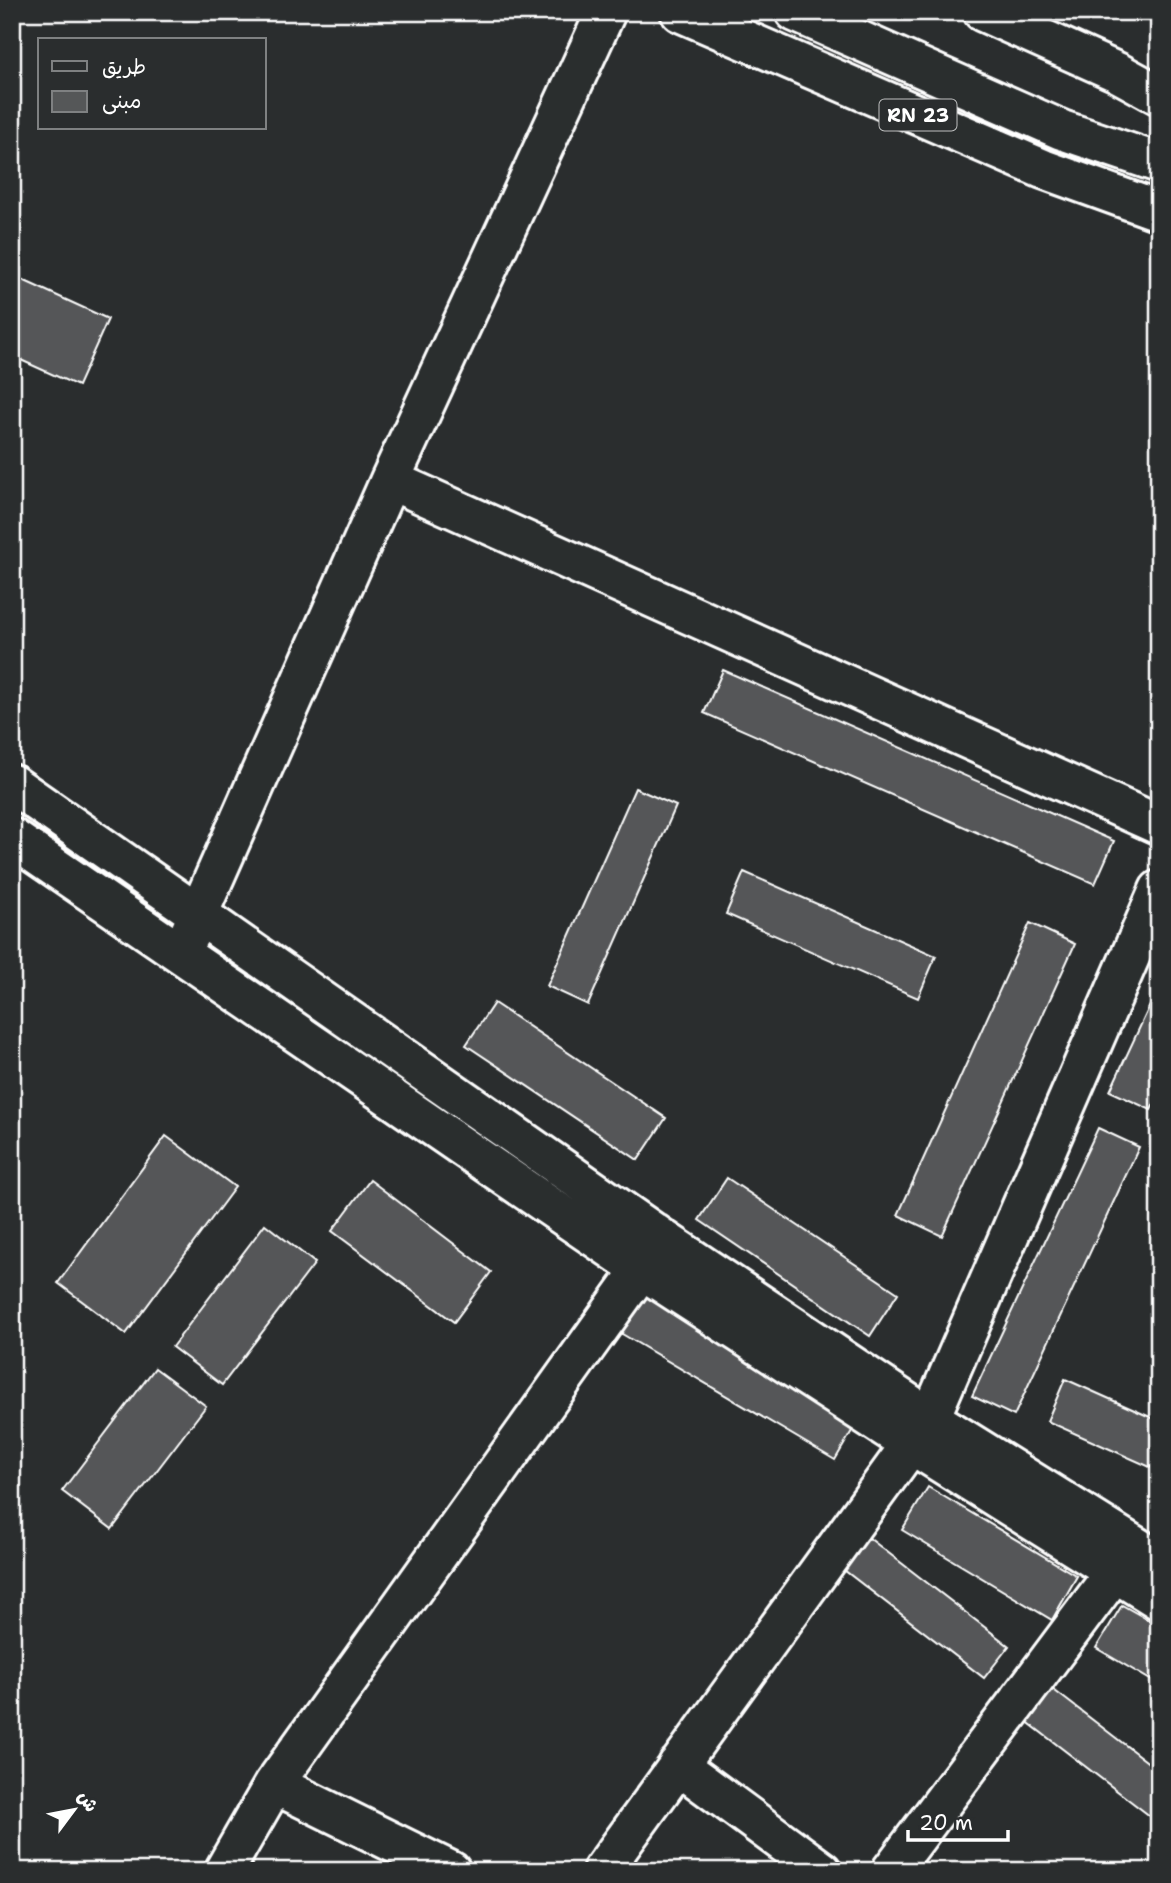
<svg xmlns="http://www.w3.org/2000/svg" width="1171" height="1883" viewBox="0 0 1171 1883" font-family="'Shantell Sans','Playpen Sans Arabic',sans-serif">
	<rect width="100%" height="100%" fill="#2a2d2e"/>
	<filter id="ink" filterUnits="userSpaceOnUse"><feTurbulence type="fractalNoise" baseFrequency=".0143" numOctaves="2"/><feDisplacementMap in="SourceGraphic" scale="14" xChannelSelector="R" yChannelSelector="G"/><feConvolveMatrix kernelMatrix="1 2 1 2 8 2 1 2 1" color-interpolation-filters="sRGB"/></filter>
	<g filter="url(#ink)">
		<path fill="#555758" stroke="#fff" stroke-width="2" d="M14,276L108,319L78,386L12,356V281Z
			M723,670L1114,841L1095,884L704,713Z
			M635,788L676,806L588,1005L547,986Z
			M744,872L936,956L918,998L726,914Z
			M1030,923L1075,944L942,1236L898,1215Z
			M1159,986V1094L1151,1110L1110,1091Z
			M494,1003L666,1118L638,1160L466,1045Z
			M1098,1128L1139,1147L1014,1416L972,1396Z
			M166,1136L235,1187L126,1334L58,1283Z
			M727,1178L898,1293L870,1336L699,1220Z
			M370,1180L491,1272L454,1322L332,1231Z
			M265,1224L315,1263L222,1385L172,1347Z
			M641,1291L859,1419L835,1460L617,1331Z
			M155,1368L206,1406L112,1529L62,1491Z
			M1065,1379L1159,1421V1471L1047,1421Z
			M928,1487L1077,1576L1052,1620L902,1530Z
			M856,1528L1009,1646L984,1678L831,1560Z
			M1122,1605L1159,1626V1685L1096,1648Z
			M1042,1681L1159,1771V1823L1017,1714Z"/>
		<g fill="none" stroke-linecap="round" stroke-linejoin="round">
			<defs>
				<path id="minor" d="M983,12L1117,72L1159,95
					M390,480L1159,825
					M12,784L663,1239L930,1418L1159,1561
					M12,838L641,1269L911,1444L1159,1600
					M189,935L390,480L606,12
					M678,1765L822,1871
					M274,1784L451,1871
					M224,1871L274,1784L656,1249
					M602,1871L930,1418L1159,890
					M891,1871L1129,1553"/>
				<path id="major" d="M680,12L1043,169L1159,211
					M795,12L1062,130L1159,163"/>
			</defs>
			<use href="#minor" stroke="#fff" stroke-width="44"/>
			<use href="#major" stroke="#fff" stroke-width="44"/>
			<use href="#minor" stroke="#2a2d2e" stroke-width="38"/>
			<use href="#major" stroke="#2a2d2e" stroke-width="38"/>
		</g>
	</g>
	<g text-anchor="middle" stroke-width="5" stroke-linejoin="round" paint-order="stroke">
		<rect fill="#2a2d2e" stroke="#bfc0c0" stroke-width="2" x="879.5" y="99.5" width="77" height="31" rx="5"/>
		<g font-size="19" font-weight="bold" fill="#fff">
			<text x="918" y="122">RN 23</text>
		</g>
	</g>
	<rect width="1171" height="1883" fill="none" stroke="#2a2d2e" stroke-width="42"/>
	<rect x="21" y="21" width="1129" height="1841" fill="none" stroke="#fff" stroke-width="2.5" filter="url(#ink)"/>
	<rect x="38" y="38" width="228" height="91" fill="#2a2d2e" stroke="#7f8182" stroke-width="2"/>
	<rect x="52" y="61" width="35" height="10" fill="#2a2d2e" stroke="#7f8182" stroke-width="2"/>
	<text x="102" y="74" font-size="21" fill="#ffffff">طريق</text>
	<rect x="52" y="91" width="35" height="21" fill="#555758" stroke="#7f8182" stroke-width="2"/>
	<text x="102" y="108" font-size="21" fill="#ffffff">مبنى</text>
	<g transform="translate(74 1810) rotate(58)" stroke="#2a2d2e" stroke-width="5" paint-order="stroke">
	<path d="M0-5L12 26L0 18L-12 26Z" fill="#ffffff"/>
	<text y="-10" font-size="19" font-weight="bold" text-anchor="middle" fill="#ffffff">ش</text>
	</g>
	<path d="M908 1830v10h100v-10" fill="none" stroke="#ffffff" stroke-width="3.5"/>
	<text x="919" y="1830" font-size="21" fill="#ffffff" stroke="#2a2d2e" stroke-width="5" paint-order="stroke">20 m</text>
</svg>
